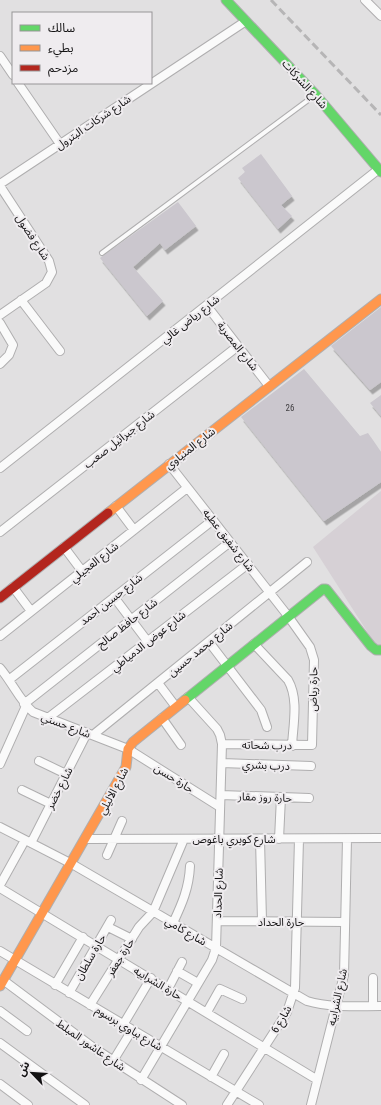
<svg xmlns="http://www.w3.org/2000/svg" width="381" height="1105" viewBox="0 0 381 1105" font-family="'Roboto Condensed','Noto Sans Arabic',sans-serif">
	<defs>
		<filter id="shadow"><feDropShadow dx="2.5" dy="4.5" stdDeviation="0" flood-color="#0004"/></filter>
	</defs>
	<rect width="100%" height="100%" fill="#e1e0e1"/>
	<path fill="#d6d0d5" d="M381,491V646L377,647L313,547Z"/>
	<path fill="#cbc7ce" filter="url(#shadow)" d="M261,154L292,196L281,205L292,216L278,229L238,178L245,172L242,168Z
		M178,202L196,226L165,250L160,243L133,267L163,301L147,316L100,258Z
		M381,307V382L370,390L331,346Z
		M304,369L360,436L368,433L381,452V482L324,521L241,417Z
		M381,395V416L370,403Z"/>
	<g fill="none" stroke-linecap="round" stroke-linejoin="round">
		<defs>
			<path id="lane" d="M102,253L315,95"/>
			<path id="street" d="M365,0L381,16
				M0,56L13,75
				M18,83L60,144
				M0,184L246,21
				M0,186L49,261L52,272L46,283L0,315
				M21,300L60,351
				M207,306L269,386
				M0,323L13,345L9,355L0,364
				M169,464L288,616L310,647L314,660L312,745L222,744
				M0,468L379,169
				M116,506L134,530
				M0,532L238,346
				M64,547L82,571
				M13,587L31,611
				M114,597L148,642
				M0,636L187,488
				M209,642L261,710L267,727
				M254,644L288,680C299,699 293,725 292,746
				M0,668C12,682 20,701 33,712L128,749L220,807
				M10,679L213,520
				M158,683L176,707
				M24,704L230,542
				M48,718L248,564
				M162,718L181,745
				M93,735L307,562
				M39,761L66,774
				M222,763L311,766
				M0,764L26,706
				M22,790L51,804
				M221,795L309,798
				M0,827L72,864L307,1001C331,1008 356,1006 381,1006
				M86,839L381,838
				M260,839L262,921
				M279,839L281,797
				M31,843L87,733
				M107,855L122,821
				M0,885L25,840
				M0,888L316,1079
				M217,921L345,922
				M173,923C182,904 189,888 190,866
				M108,927L132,939
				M0,951L259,1105
				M177,971L198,983
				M373,978V1006
				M3,980L94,1048L182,1105
				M55,985L83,937
				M168,989L182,962
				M69,993L111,920
				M90,1005L139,927L153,912L184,839
				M0,1011L27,1031
				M207,1012L220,989L242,999
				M123,1025L151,978
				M0,1043L85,1105
				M113,1061L132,1030
				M211,1077L224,1054
				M141,1080L212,960L216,948L222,744L220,735L217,729L188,697
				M0,1084L28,1105
				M227,1105L287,1012L295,988L299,839
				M311,1105L344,975L347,839"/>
			<path id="fast" d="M226,0L315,94L381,172
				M185,700L323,589H326L371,646L376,650H381"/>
			<path id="slow" d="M108,513L381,299
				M0,986L126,767L128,749L133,742L185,700"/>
			<path id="jam" d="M0,598L108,513"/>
		</defs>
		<use href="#lane" stroke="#afaeaf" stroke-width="6"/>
		<use href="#street" stroke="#afaeaf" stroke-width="10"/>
		<use href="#fast" stroke="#afaeaf" stroke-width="11"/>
		<use href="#slow" stroke="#afaeaf" stroke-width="11"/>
		<use href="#jam" stroke="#afaeaf" stroke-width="11"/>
		<use href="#lane" stroke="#fafafa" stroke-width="4"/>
		<use href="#street" stroke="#fafafa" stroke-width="8"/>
		<use href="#fast" stroke="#63d668" stroke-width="9"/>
		<use href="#slow" stroke="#ff974d" stroke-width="9"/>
		<use href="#jam" stroke="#b3261e" stroke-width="9"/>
		<path stroke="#b6b5b6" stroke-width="3" stroke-dasharray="8 4" stroke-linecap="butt" d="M271,0L381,115"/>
	</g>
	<g text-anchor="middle" stroke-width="4" stroke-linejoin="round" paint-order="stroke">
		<g font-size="9" fill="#413f42">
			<text x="290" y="411">26</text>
		</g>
		<g font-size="11" fill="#131213" stroke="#efecef">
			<text transform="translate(305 84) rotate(48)" y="4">شارع الشركات</text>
			<text transform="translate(93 122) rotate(-34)" y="4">شارع شركات البترول</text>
			<text transform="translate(33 237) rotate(57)" y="4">شارع فضول</text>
			<text transform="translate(190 319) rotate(-38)" y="4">شارع رياض غالي</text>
			<text transform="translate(238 346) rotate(52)" y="4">شارع المصرية</text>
			<text transform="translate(119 439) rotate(-38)" y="4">شارع جبرائيل صعب</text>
			<text transform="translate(190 448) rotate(-38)" y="4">شارع المنياوي</text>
			<text transform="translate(229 540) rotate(52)" y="4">شارع شفيق عطيه</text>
			<text transform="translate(94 562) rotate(-38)" y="4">شارع العجيلي</text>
			<text transform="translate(111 599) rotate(-38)" y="4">شارع حسين احمد</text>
			<text transform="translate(127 623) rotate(-38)" y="4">شارع حافظ صالح</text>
			<text transform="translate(148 641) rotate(-38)" y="4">شارع عوض الدمياطي</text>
			<text transform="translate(200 649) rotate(-39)" y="4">شارع محمد حسين</text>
			<text transform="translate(313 689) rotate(-89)" y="4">حارة رياض</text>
			<text transform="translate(66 725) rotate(21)" y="4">شارع حسني</text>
			<text transform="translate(267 745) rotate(1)" y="4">درب شحاته</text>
			<text transform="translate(266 765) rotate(2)" y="4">درب بشري</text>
			<text transform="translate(174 778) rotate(32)" y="4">حارة حسن</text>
			<text transform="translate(59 788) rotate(-63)" y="4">شارع خضر</text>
			<text transform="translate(113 791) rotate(-62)" y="4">شارع الاليلي</text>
			<text transform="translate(265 797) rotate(2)" y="4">حارة روز مقار</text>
			<text x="234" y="843">شارع كوبري باغوص</text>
			<text transform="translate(218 893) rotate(-88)" y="4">شارع الحداد</text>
			<text x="281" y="926">حارة الحداد</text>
			<text transform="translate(186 931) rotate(30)" y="4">شارع كامي</text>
			<text transform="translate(90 957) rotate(-60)" y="4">حارة سلطان</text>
			<text transform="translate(120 957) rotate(-58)" y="4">حارة جعفر</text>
			<text transform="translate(158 983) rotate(31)" y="4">حارة الشرابيه</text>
			<text transform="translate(337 997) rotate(-78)" y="4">شارع الشرابيه</text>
			<text transform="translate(281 1019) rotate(-60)" y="4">شارع 6</text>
			<text transform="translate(129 1028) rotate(31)" y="4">شارع بباوي برسوم</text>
			<text transform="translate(91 1045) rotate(35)" y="4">شارع عاشور المبلط</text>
		</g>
	</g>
	<rect x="12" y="12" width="140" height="72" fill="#efecef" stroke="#979597"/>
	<rect x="20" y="25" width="20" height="6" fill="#63d668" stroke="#979597"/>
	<text x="48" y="32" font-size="12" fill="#131213">سالك</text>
	<rect x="20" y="45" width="20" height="6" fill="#ff974d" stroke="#979597"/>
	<text x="48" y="52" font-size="12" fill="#131213">بطيء</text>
	<rect x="20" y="65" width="20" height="6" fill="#b3261e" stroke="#979597"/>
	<text x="48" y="72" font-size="12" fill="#131213">مزدحم</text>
	<g transform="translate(32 1073) rotate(295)" stroke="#efecef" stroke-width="3" paint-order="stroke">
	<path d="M0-3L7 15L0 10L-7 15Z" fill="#131213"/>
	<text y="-6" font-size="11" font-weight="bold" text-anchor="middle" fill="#131213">ش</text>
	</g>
</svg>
